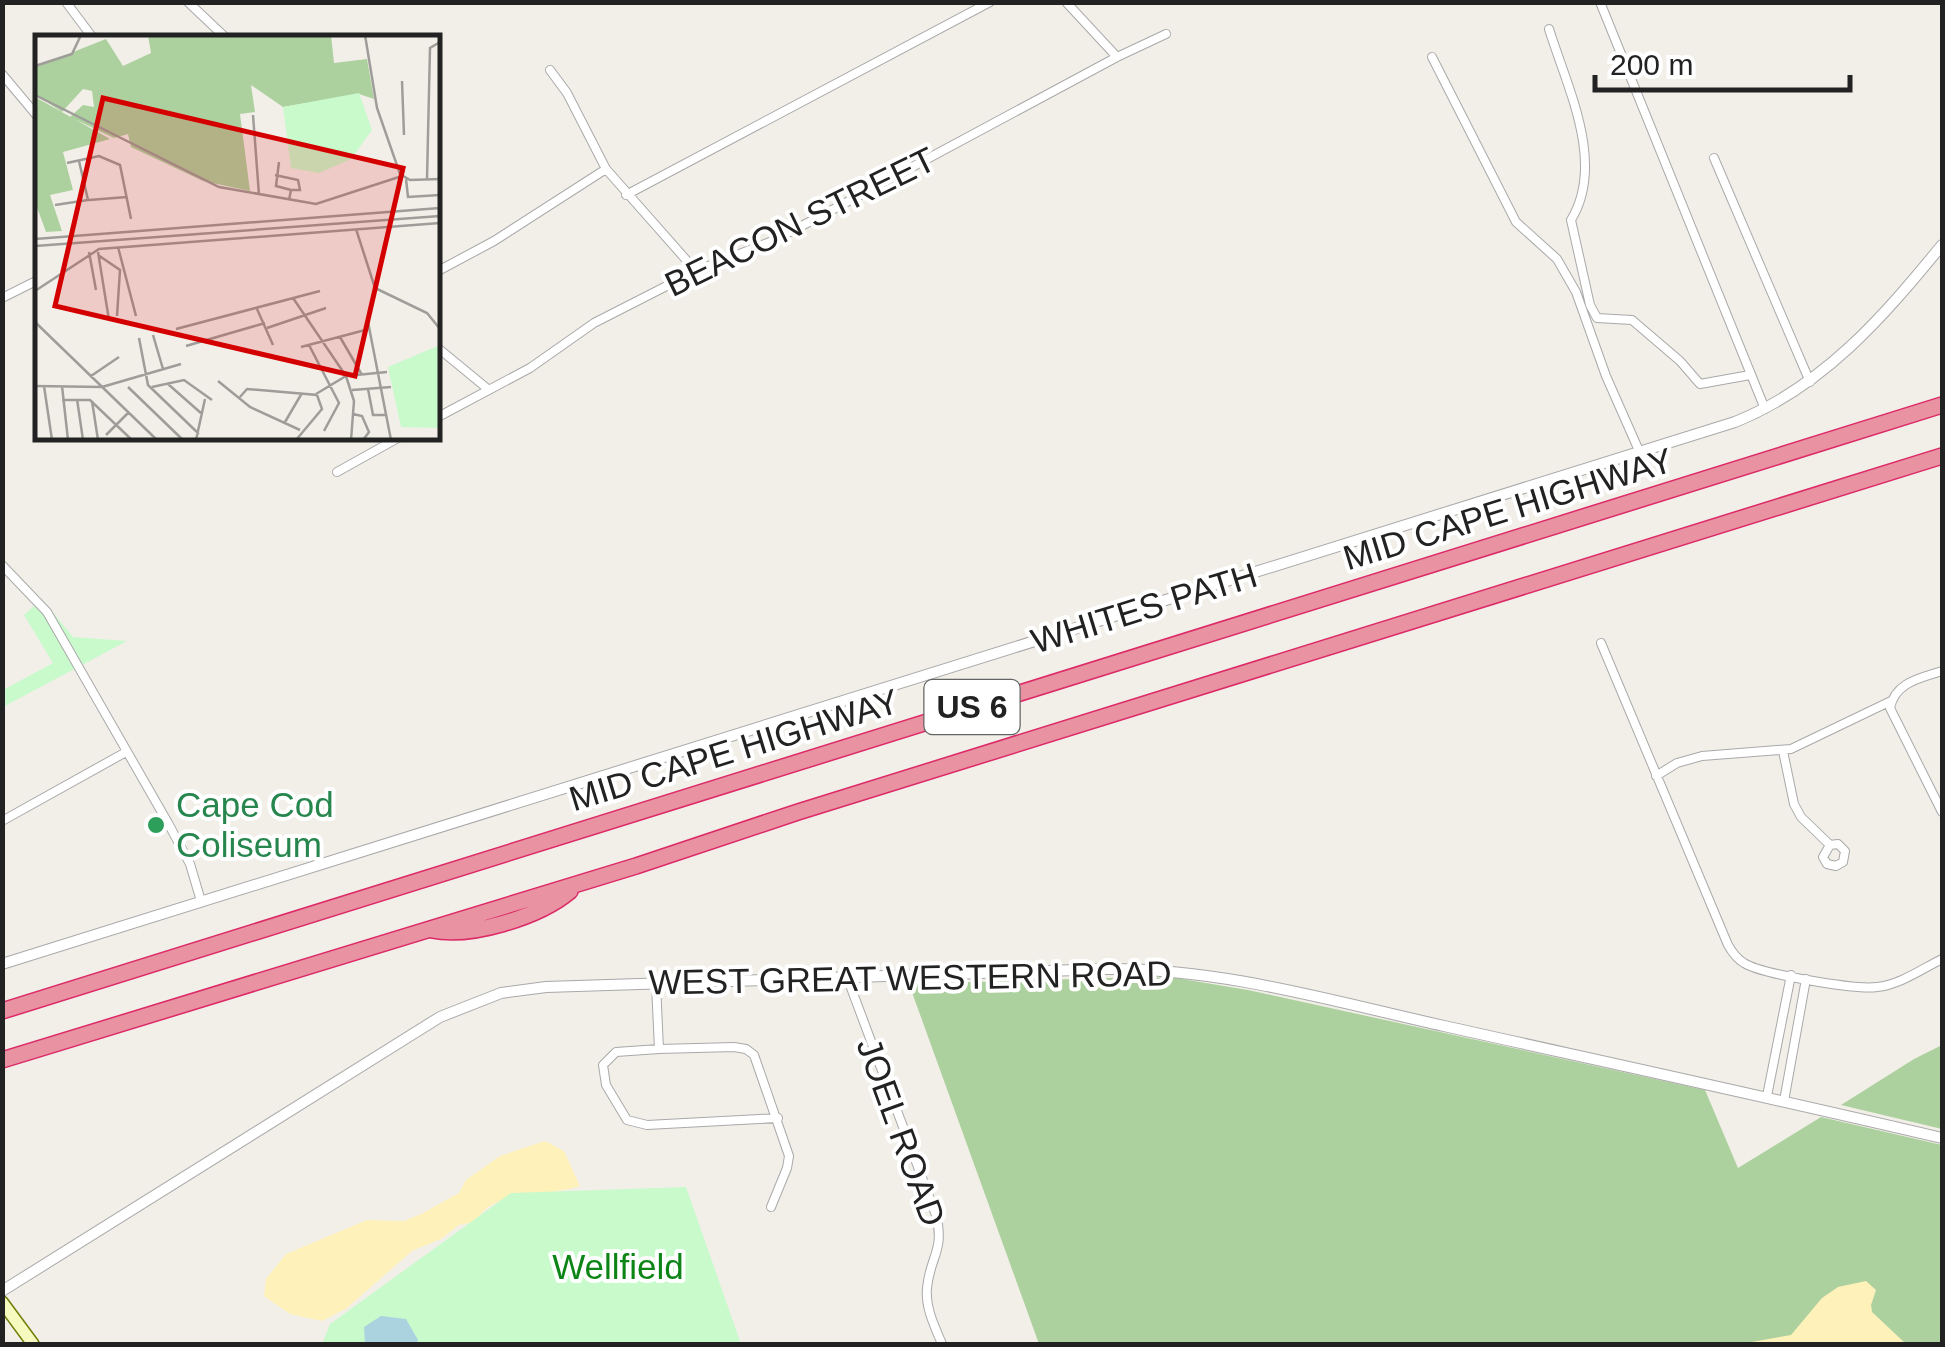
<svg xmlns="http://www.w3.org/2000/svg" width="1945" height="1347" viewBox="0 0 1945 1347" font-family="Helvetica,sans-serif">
	<rect width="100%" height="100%" fill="#f2efe9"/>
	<path fill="#add19e" d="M1142,977L1176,978L1248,990L1705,1090L1738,1168L1821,1117L1942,1145V1344H1039L909,984Z
		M1942,1045V1129L1841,1105L1914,1059Z"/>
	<path fill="#fff1ba" d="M545,1141L564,1151L580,1186C546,1198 496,1186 475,1222L459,1225L441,1239L412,1251L347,1308L322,1321L290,1314L264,1296L266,1279L286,1254L367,1220L404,1221L421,1214L459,1193L466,1180L500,1156Z
		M1866,1281L1876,1290L1871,1305L1872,1312L1906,1344H1740L1791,1335L1822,1298L1838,1287Z"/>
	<path fill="#c8facc" d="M42,599L73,637L127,641L3,707V690L53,663L24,615Z
		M686,1187L741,1344H322L330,1324L511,1193Z"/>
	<path fill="#aad3df" d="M381,1316L406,1319L418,1340L417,1344H365L364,1327Z"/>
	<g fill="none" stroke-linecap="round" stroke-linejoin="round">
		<defs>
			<path id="minor" d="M66,2L93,38
				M188,2L226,38
				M1066,2L1117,57
				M1600,2L1765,409
				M1549,29C1567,87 1606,163 1571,220L1590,305L1597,318L1632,320L1680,361L1700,384L1750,375
				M1432,57L1516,222L1557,259L1576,292L1606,376L1640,453
				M550,70L567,93L606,169L696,271
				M2,74L38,117
				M1714,158L1810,382
				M626,195L990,2
				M438,271L494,241L606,169
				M2,298L38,280
				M438,348L489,390
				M438,417L530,368L594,323L696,271L770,242L819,217L1117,57L1166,34
				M337,472L398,438
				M2,565L47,612L168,823L190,864L201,901
				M1601,643L1728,945C1732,952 1737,959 1744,963C1761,974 1856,990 1877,987C1899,985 1922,969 1942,959
				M1942,671C1921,678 1895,682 1890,708L1942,812
				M1783,751L1794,804L1801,817L1830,845L1838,844L1845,851L1843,862L1836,866L1827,864L1823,857L1830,845
				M1656,776L1677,763L1702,756L1791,749L1891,701
				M2,821L126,752
				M847,977L936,1215C945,1251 930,1256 927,1288C925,1308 935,1327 942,1344
				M656,984L659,1049L734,1047L746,1049L754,1055L789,1156L787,1168L771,1207
				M659,1049L616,1052L603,1065L606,1085L627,1120L647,1125L778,1118
				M1767,1096L1791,975
				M1784,1101L1806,979"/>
			<path id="tertiary" d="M2,964L1735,422C1824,386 1883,317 1942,245
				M2,1291L440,1017L501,993L546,987L1106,969C1221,968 1332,1001 1444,1026C1610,1063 1776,1099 1942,1138"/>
			<path id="secondary" d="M2,1302L33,1344"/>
			<path id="motorway" d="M432,930C471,938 539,917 570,891
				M2,1011L1942,405
				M2,1060L636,866L798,812L1942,456"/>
		</defs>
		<use href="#minor" stroke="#a9a9a9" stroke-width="10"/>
		<use href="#tertiary" stroke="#a9a9a9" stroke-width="12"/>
		<use href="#secondary" stroke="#707d05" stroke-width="14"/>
		<use href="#motorway" stroke="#dc2a67" stroke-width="18"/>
		<use href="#minor" stroke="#fff" stroke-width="8"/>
		<use href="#tertiary" stroke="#fff" stroke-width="10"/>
		<use href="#secondary" stroke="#f7fabf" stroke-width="11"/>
		<use href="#motorway" stroke="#e892a2" stroke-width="15"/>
	</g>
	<circle fill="#2e9e5b" stroke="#fff" stroke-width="4" cx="156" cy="825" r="10"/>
	<g text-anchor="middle" stroke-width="8" stroke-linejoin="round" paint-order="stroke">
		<rect fill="#fff" stroke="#646464" stroke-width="2.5" x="924.5" y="680" width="95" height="54" rx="8"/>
		<g font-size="32" font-weight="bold" fill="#222">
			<text x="972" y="718">US 6</text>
		</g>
		<g font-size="35" fill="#222" stroke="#fff">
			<text transform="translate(800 222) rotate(-26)" y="12">BEACON STREET</text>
			<text transform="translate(1508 509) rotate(-17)" y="12">MID CAPE HIGHWAY</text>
			<text transform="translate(1144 608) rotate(-17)" y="12">WHITES PATH</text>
			<text transform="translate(734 750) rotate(-17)" y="12">MID CAPE HIGHWAY</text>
			<text transform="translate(910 978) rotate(-1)" y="12">WEST GREAT WESTERN ROAD</text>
			<text transform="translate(901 1132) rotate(70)" y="12">JOEL ROAD</text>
		</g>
		<g font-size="35" fill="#27864d" stroke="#fff" text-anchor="start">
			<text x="176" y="817">Cape Cod<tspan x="176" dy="40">Coliseum</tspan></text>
		</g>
		<g font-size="35" fill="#0c8416" stroke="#fff">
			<text x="618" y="1279">Wellfield</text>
		</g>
	</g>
	<g transform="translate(35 35)">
		<rect width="405" height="405" fill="#f2efe9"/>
		<path d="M113,0H296L299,28L332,24L339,64L324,59L248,72L216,50L220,77L205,79L215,156L168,146L96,112L93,99L79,103L35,82L48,70L59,72L57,56L48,54L27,77L0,59V32L71,4L88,31L116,18ZM0,62L75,104L28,117L38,155L15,160L27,196L11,197L0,167Z" fill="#add19e"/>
		<path d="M324,58L337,95L316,124L284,138L256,133L248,72ZM405,310V393L366,392L353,332Z" fill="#c8facc"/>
		<path fill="none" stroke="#9f9d99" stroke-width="2.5" d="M330,0L342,73L365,139L375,145L405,144M0,31L37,19L46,0M367,46L369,100M0,60L184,152L281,169L367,141M218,80L224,160M244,127L241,151L256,155L254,165M32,128L64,121L85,130L96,184M240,140L263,145L265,155H256M371,144L373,162L405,160M392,144L395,13L405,7M54,165L92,162M20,170L53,165L44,126M321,194L340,253L392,278L405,294M0,204L405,173M0,211L405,181M83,212L101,281M54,217L61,255M63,217L74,285M63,220L85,235L82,281M0,256L64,214L405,188M258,263L311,341L319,366L316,405M222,274L238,310M0,287L122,405M333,287L356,405M232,293L291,273M141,294L285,256M118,300L128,334M305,302L327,340M104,303L113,350L164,399M274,310L304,368L289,396M151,311L230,288M266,312L334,294M56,341L84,322M183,346L215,372L265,395M133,349L167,379M0,351L67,352M9,351L17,405M27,351L33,405M67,352L146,329M93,352L148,405M117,352L149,345L177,365M333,354L338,380H352M317,355L356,352M281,359L311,341L352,337M205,362L212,354L282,360L287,374L261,405M42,364L48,405M27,365H55L97,405M57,366L63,405M318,379L327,381L334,397L328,405M250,387L267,358M71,400L94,377M161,405L170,364"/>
		<path fill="#d40000" fill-opacity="0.15" stroke="#d40000" stroke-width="5" d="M68,63L368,133L320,341L20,271Z"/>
		<rect width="405" height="405" fill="none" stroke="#222" stroke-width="5"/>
	</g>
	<rect width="1945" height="1347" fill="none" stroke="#222222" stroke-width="10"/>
	<path d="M1595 75v15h255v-15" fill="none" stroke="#222222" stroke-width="5"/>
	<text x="1610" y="75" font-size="30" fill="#222222" stroke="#ffffff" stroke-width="8" paint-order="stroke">200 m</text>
</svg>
